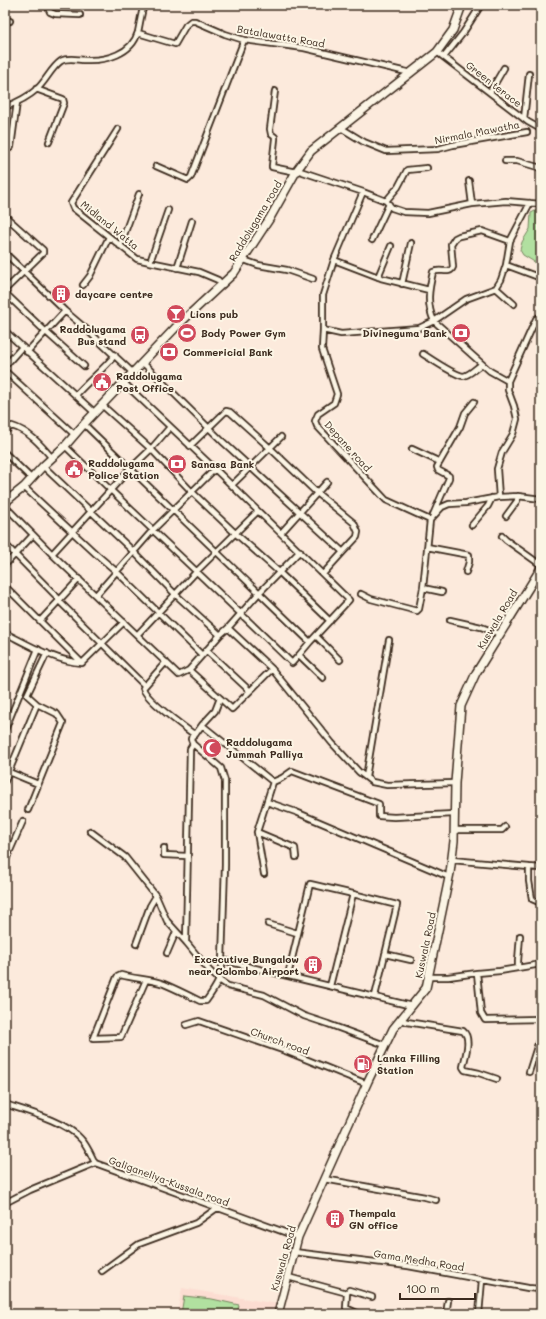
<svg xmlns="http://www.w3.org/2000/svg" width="546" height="1319" viewBox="0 0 546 1319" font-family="Mali,sans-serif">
	<rect width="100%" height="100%" fill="#fceadc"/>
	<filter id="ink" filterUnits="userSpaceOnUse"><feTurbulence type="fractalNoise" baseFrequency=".025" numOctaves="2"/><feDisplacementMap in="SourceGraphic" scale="8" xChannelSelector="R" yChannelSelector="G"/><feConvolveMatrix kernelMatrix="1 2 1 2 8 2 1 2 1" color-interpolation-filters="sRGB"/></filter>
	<g filter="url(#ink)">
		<path fill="#fcddd2" d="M182,1288L278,1304L276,1314H177Z"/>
		<path fill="#b1e0a0" stroke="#76855f" d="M541,208V266L523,255L520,250L522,242L530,229L531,213Z
			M184,1296L212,1299L239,1305L237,1314H181Z"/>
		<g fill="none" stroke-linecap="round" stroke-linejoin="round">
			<defs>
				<path id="street" d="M47,5L50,12L55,14L80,15
					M5,19L10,21
					M138,33L175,44L186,25L191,21H195L225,34L244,40L304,48L411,73
					M437,52L528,122L537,127L541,128
					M444,57L463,33L481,5
					M36,89L63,99L64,103L49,142
					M275,91L270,129L271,134L275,137V139L272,166V167L296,172
					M490,92L504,68
					M5,107C16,103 28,97 37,89C46,81 51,68 61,61C68,57 78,60 85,60C106,61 132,54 138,32C140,23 141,14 144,5
					M524,119L529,74
					M341,128L364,142L386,151L438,149L453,145L527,132
					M118,129L71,203L73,208L137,259L150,262L199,272L218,280L222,285
					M5,147L10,148L11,147L17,102
					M505,161H517L541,168
					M156,166L188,180L191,177L244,40
					M297,170L363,192L386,201L392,208L404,212L428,213L472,204L506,201L541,204
					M469,181L472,204
					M386,201L398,187L407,170L427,168
					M530,203L510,241L506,265L541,278
					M5,216L43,250V253L5,290
					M372,240L389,204
					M120,246L139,194
					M5,253L65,311L85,328L133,373
					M244,260L258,265L287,270L313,279
					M334,260L381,278L429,290
					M150,262L168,210
					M177,268L192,221
					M378,277L391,246
					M402,284L411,243
					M83,285L90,276L109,237
					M496,288L514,304
					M5,293L46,332L84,366
					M323,330L341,334L419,328L434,321L466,299L496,288L501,280L506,265
					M5,331L95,413
					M27,352L65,311
					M423,354C431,359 454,375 463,376C469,376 477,367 482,364
					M143,363L222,441L343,552L323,574
					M5,366L22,347
					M5,371L75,435
					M508,381L536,319L541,316
					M123,382L215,469L349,600L310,642L299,655
					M76,395C88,381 103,370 115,355
					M103,406L151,449L192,492L235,533L279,572L330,621
					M84,424L310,642
					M5,431L12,426C29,431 41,445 52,458
					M65,446C140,519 217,590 292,663L299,655L323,678
					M190,446L226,411L230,412L270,448L317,493L354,523L358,532L357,537L343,552
					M412,449L440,462
					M5,453L31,478
					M43,466L134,552L175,594L220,635L228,628L259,593L300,551
					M232,485L281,437
					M24,487L96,554L117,572L202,655
					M5,495L9,499L6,507L52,554L179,675L189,670L220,635
					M499,497L518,496L541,499
					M433,515L449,478V476L438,470L437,467L460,427L465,413L474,402
					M506,516L517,501L518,496
					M430,520L442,507L449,504L466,503L499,497L497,469L502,452L513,434L517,419L514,406L508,390V381L490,371L434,321C426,304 429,289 433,272C440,268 450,275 453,267L451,244L455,238L459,236L482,231L510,241
					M472,525L488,506L492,498
					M281,533L327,482
					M502,536L506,540L541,565
					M5,544L60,600
					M427,547L469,555V562L466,572
					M52,554L129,470L151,449L170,427
					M5,565L33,535
					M5,586L82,663L124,622
					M423,588L442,592
					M361,594L371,599L417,611L419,609L423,588L430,520L386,500L317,426L315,421L318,414L334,403L337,394L322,349L323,330V295L334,260L363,192
					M96,595L152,531L215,469
					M59,601L144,685
					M450,620L481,627L500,634
					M40,621L79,579
					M228,628L272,669L332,743L359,772L372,782L387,785L455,783
					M5,633C29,645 55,661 82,663
					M137,635L197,571L258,511
					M316,636L340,660
					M206,650L250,691
					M166,662L143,688C145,699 184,727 195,735L202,725L273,782L257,832L264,874
					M189,670L232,709L272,669
					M202,725L215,711L220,698
					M5,730L38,649
					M193,733L191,739L193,744L221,768L225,781V865L222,960L412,1006
					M9,772L38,784
					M366,777L389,640
					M5,781L37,704L27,695L47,653
					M273,782L282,778L292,771L379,804V816L394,817L454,814
					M267,802L296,812L449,877
					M28,810L63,723L57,714L37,704
					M454,830H502L505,827
					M90,831L125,857L156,896L167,921L186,942L209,970L219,980L228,986L264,995L304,1016L328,1024L385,1045
					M257,832L295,848L296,857
					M164,848V855L187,856
					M452,860L529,867V881L532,899L541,903
					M5,862L23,821
					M529,867L541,868
					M268,924L297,933
					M186,942L190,749L193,744
					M136,944L150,906L156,896
					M167,953L176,932
					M385,954L411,960
					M518,967V961L520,936
					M477,973L481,1013L485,1020L541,1019
					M288,975L310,884L353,894
					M429,977H448L477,973L500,971L541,964
					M146,980L121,1037L93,1038L117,977L121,975C135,979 150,979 164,984C176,989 188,995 200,1001H206C216,987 223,977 222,960
					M330,986L353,894L397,905L375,996
					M400,1019L407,1022L463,1031C472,1038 465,1057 463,1067L465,1070L479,1073L497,1079
					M186,1025L199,1021L288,1052L367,1084
					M529,1072L541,1034
					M5,1104C26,1111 67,1122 81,1139C87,1145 91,1155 95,1163L298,1237
					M324,1179L425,1197L436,1200
					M5,1203L30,1190L95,1163
					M294,1252L408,1266L528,1288L541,1289
					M102,1271L139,1244L196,1223L217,1208
					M288,1277L347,1293L349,1290L372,1297
					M347,1293L346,1308L359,1314
					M446,1314L448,1301
					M479,1314L482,1280"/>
				<path id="secondary" d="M9,499L24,487L43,466L65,446L84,424L178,325L234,273L270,218L297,170L311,151L437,52L453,30L462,5
					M278,1314L298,1237L368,1081L393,1029L426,988L450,873L454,841L455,783L461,706L476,673L541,568"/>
			</defs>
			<use href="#street" stroke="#3b2a1e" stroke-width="8"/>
			<use href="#secondary" stroke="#3b2a1e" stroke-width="10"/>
			<use href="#street" stroke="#fcf5e5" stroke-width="4.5"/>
			<use href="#secondary" stroke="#fcf5e5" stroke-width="7"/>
		</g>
	</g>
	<defs>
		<symbol id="building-disc" viewBox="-11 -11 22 22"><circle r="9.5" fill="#d1495b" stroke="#fcf5e5"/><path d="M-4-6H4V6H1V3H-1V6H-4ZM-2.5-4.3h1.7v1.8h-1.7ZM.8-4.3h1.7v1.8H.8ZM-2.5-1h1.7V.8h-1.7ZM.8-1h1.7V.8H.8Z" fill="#fff"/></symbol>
		<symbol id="bar-disc" viewBox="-11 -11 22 22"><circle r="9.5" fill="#d1495b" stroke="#fcf5e5"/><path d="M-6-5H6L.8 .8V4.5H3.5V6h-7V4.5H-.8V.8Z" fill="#fff"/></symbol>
		<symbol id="stadium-disc" viewBox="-11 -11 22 22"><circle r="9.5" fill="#d1495b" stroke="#fcf5e5"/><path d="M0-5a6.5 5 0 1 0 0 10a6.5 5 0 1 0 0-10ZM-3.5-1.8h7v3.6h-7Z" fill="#fff"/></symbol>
		<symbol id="bank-disc" viewBox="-11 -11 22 22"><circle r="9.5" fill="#d1495b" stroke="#fcf5e5"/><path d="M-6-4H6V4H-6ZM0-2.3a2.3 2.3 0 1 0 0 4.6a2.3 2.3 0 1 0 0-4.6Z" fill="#fff"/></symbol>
		<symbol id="bus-disc" viewBox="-11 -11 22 22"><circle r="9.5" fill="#d1495b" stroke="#fcf5e5"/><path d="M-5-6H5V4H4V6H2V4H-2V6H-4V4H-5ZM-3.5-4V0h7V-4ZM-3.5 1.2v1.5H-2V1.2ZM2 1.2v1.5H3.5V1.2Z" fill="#fff"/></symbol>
		<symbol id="civic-disc" viewBox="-11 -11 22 22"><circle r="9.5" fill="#d1495b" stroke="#fcf5e5"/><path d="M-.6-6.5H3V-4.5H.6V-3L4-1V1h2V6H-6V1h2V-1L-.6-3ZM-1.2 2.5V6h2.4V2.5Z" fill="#fff"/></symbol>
		<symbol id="mosque-disc" viewBox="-11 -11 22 22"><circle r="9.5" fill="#d1495b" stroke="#fcf5e5"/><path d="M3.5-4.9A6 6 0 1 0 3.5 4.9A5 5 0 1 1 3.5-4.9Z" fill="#fff"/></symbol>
		<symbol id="fuel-disc" viewBox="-11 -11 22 22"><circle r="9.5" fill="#d1495b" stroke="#fcf5e5"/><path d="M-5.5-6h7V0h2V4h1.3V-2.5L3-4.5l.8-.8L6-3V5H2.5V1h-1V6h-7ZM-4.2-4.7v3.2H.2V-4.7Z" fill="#fff"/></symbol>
	</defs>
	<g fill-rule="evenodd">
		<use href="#building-disc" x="50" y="283" width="22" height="22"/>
		<use href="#bar-disc" x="165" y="303" width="22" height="22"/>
		<use href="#stadium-disc" x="176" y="322" width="22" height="22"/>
		<use href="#bank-disc" x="450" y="322" width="22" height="22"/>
		<use href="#bus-disc" x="129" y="324" width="22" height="22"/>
		<use href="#bank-disc" x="158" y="341" width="22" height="22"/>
		<use href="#civic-disc" x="91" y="371" width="22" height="22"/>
		<use href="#bank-disc" x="166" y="453" width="22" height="22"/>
		<use href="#civic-disc" x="63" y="458" width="22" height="22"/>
		<use href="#mosque-disc" x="201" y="737" width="22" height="22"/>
		<use href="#building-disc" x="302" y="954" width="22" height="22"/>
		<use href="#fuel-disc" x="352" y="1053" width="22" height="22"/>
		<use href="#building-disc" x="324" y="1208" width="22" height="22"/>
	</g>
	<g text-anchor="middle" stroke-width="4" stroke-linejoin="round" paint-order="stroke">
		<g font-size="10" fill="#3b2a1e" stroke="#fcf5e5">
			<text transform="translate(281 36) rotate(10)" y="4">Batalawatta Road</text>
			<text transform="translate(494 84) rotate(38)" y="4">Green terace</text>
			<text transform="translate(477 132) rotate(-11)" y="4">Nirmala Mawatha</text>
			<text transform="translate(255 221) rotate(-59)" y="4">Raddolugama road</text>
			<text transform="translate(110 225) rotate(39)" y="4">Midland Watta</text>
			<text transform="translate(348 446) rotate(48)" y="4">Depane road</text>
			<text transform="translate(497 619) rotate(-59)" y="4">Kuswala Road</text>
			<text transform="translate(425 945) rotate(-78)" y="4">Kuswala Road</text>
			<text transform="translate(280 1041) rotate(20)" y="4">Church road</text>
			<text transform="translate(169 1181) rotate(20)" y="4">Galiganeliya-Kussala road</text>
			<text transform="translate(283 1258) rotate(-74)" y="4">Kuswala Road</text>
			<text transform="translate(419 1260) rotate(9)" y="4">Gama Medha Road</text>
		</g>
		<g font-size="10" font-weight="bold" fill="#3b2a1e" stroke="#fcf5e5" text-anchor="start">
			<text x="75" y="298">daycare centre</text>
			<text x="190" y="318">Lions pub</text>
			<text x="126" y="333" text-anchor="end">Raddolugama<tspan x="126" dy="12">Bus stand</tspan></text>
			<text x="201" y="337">Body Power Gym</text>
			<text x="447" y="337" text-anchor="end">Divineguma Bank</text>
			<text x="183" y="356">Commericial Bank</text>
			<text x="116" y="380">Raddolugama<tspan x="116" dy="12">Post Office</tspan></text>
			<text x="88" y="467">Raddolugama<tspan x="88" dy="12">Police Station</tspan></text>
			<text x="191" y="468">Sanasa Bank</text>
			<text x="226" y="746">Raddolugama<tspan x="226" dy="12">Jummah Palliya</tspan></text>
			<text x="299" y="963" text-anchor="end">Excecutive Bungalow<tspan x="299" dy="12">near Colombo Airport</tspan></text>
			<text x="377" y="1062">Lanka Filling<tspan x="377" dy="12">Station</tspan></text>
			<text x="349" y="1217">Thempala<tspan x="349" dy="12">GN office</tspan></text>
		</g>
	</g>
	<rect width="546" height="1319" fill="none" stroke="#fcf5e5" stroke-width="20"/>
	<rect x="10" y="10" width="526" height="1299" fill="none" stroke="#3b2a1e" stroke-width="1.5" filter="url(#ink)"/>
	<path d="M400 1293v6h75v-6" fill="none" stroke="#3b2a1e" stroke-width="2"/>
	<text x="406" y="1293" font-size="12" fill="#3b2a1e" stroke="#fcf5e5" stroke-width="3" paint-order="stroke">100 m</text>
</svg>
